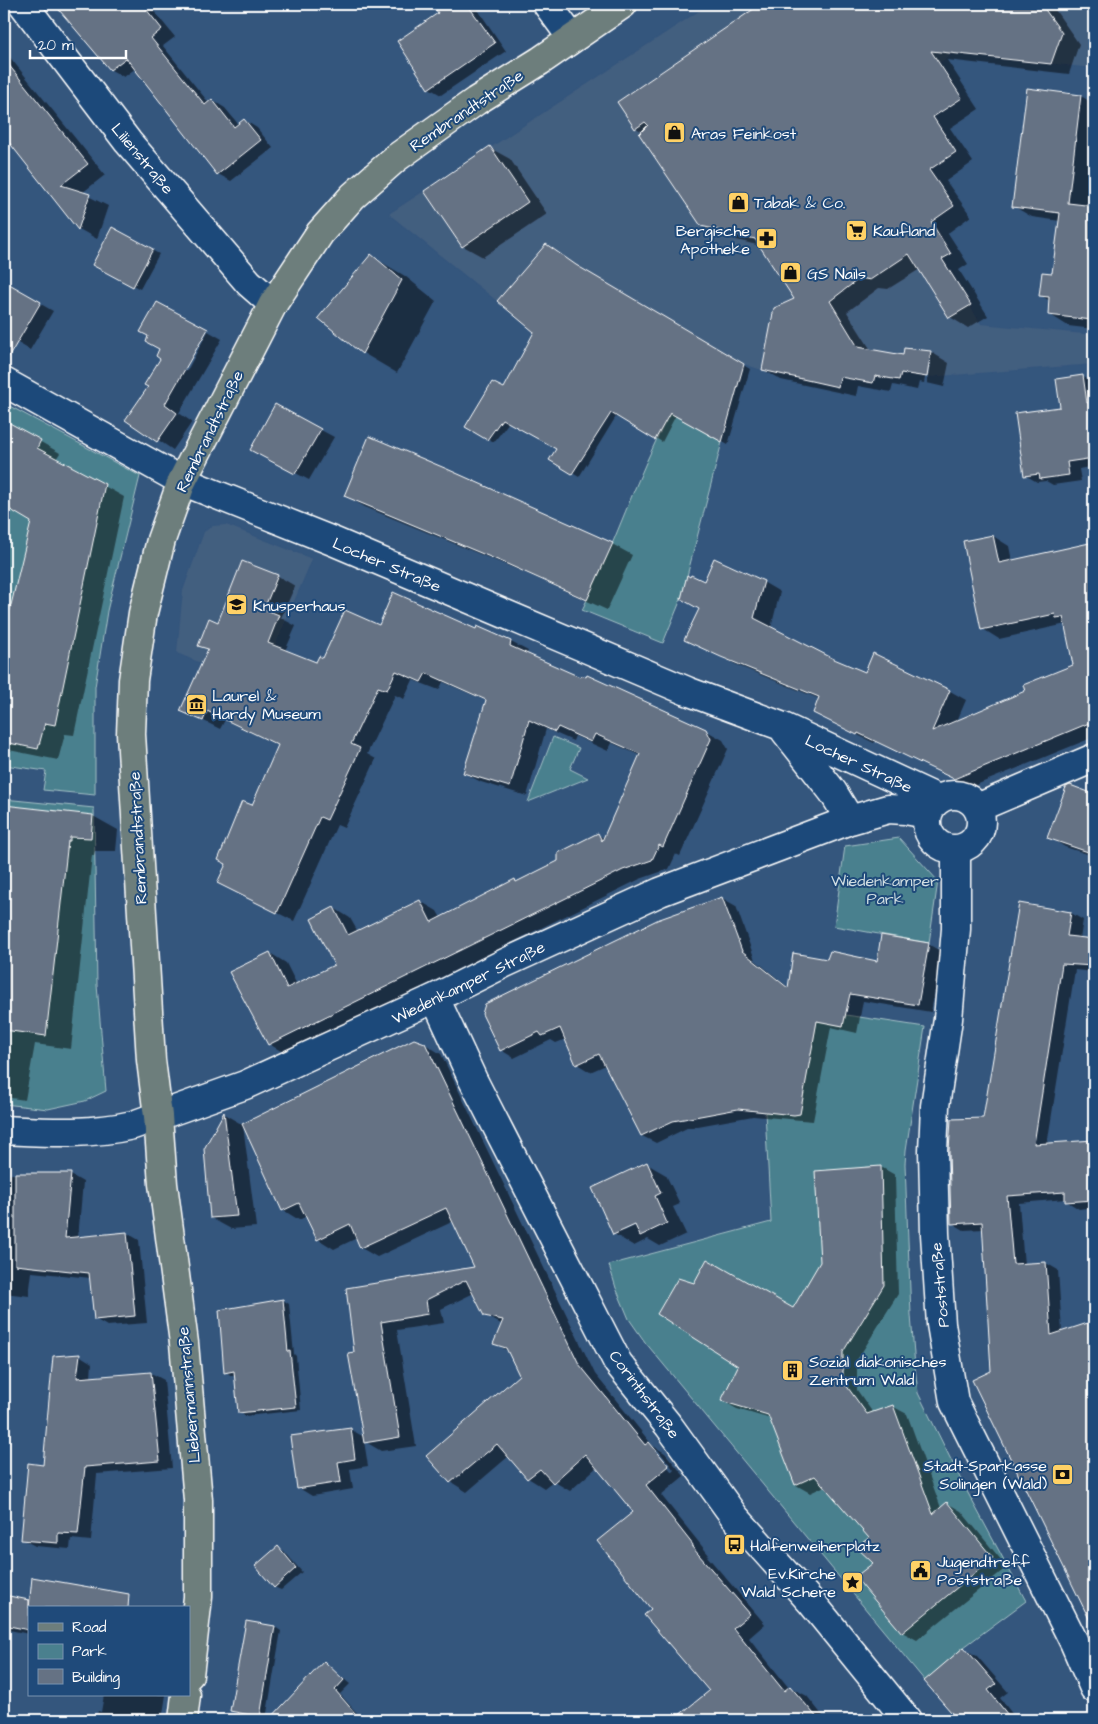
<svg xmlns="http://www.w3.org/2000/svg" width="1098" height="1724" viewBox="0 0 1098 1724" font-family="'Architects Daughter',sans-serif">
	<rect width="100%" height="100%" fill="#34567d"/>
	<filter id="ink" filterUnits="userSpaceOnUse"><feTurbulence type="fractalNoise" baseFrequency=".02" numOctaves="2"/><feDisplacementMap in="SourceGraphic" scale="10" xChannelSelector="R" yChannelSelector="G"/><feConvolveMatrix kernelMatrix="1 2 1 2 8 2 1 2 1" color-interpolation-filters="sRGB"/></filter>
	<g filter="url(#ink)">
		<path fill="#435e7f" d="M710,4H1084L1094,16V68L979,56L968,43L939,63L962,98L933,117L956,152L929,170L954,206L933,221L951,254L942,260L981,324L1094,335V364L927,377L901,373L899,380L875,376L873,383L840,377L838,387L762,370L744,364L722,442L670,413L497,301L389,214Z
			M226,525L312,559L275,646L210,618L199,646L207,649L201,663L177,653L183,591L204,532L213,526Z"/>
		<path fill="#4a808e" stroke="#a4c0c6" d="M4,403L140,476L107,611L95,687V795L43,790L46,771L4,765V549L8,529L4,526Z
			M670,413L722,442L681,599L663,643L582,610C615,546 636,476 670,413Z
			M553,737L579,748L570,769L588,778L528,802Z
			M4,799L94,808L97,985L106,1091L85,1101L48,1109L4,1104Z
			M899,838L938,881L929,943L834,926L845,846Z
			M846,1015L925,1027L906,1150L905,1164L911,1315L915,1367L918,1393L962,1482L1026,1601L964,1647L925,1681L645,1342L629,1319L616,1288L609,1265L771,1222L765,1112L800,1113L817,1021L843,1026Z"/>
		<path fill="#0007" fill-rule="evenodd" d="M53,4H148L175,37L163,46L209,103L212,100L225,108L239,125L244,120L257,128L273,148L231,181L218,174L136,68L124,77L111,70L82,34Z
			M434,4H474L506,51L441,95L429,88L399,42L440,13Z
			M763,4H1051L1079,44L1069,74L947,60L979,109L950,128L973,162L946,181L971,216L948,233L968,264L959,270L988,316L968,328L950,317L920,269L888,289L879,288L847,312L871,350L904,357L905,349L931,352L949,363L944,387L927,383L931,358H929L924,383L919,382L917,390L893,385L891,392L858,386L856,396L781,380L764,370L796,300L761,246L720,236L702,226L643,132L636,128L618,102Z
			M4,50L105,175L82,193L108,206L97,239L79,229L4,135Z
			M1028,90L1081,96L1094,104V156L1088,207L1094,208V329L1068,326L1049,314L1050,301L1040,295L1053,274L1060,221L1032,217L1013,206Z
			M490,148L510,159L547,214L483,257L463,246Z
			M113,229L159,254L140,289L100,268Z
			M371,256L405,276L436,301L397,373L363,353L320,318Z
			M583,271L750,369L728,445L676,415L662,442L617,415L579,477L551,460L557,448L509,422L494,442L467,427L504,390Z
			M4,283L53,311L30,350L4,335Z
			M158,303L184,370L187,371L208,331L222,339L179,413L192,422L173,450L127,419L149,387L162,358Z
			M1082,376L1094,383V466L1079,469L1081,481L1053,485L1046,481L1037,482L1025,475Z
			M276,406L334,437L309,480L265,457Z
			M4,421L60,453L56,459L124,497L74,735L65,734L58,760L4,749V649L32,521L4,506Z
			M346,496L612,544L632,555L607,610L528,574L365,507Z
			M993,536L1009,546L1012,561L1094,543V737L971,787L875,741L874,743L831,722L820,699L739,666L686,640L701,608L704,583L763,582L780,592L771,628L834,660L865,674L874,655L950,691L966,700L957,721L1027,691L1074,666L1066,624L999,639L983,629Z
			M243,562L278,576L295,586L281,618L296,626L285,651L317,664L379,627L476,631L511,642L528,651L526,655L705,730L723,740L728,749L680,856L676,854L669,869L640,879L286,1054L269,1044L270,953L286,963L297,985L336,966L334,908L350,918L358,932L420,901L437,911L441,918L515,881L518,882L560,862L598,835L604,838L641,756L612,743L608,751L575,736L573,741L546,729L527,796L481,782L464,773L487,701L443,682L439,690L413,680L404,699L395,695L367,754L376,759L371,770L344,828L337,825L294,921L218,883L279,746L225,720L220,729L182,710L209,650L200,645L219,624Z
			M1094,789V856L1065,847L1049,837L1087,793Z
			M4,806L93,816L118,830L116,851H95L94,855H92L71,1049L35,1044L25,1100L4,1097Z
			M722,898L736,906L755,960L789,988L828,961L878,962L928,944L942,952L931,1012L863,1001L857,1033L831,1027L813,1121L753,1116L687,1128L656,1143L642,1136L606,1065L590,1072L577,1064L566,1039L556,1043L551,1040L514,1058L501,1050Z
			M1020,905L1071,913L1083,920L1080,939L1094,940V972L1075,970L1047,1145L1094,1142V1207L1079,1209L1066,1201V1199L1019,1203L1024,1265L1046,1263L1058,1270L1062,1332L1094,1323V1624L992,1371L984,1229L964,1230L952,1223L984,1119Z
			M425,1044L441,1054L595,1374L653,1446L665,1453L684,1476L661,1495L709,1555L707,1556L765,1624L749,1638L789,1688L790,1687L807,1696L826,1720H692L685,1712L711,1691L653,1609L635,1512L597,1467L570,1491L553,1481L544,1488L528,1478L509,1456L467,1492L451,1482L521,1375L508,1351L494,1343L503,1325L484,1315L474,1293L441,1309L444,1323L397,1330L416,1446L381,1451L364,1441L368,1466L350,1469L353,1489L312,1496L299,1488L350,1429L364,1437L348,1289L476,1268L454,1221L377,1257L361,1248L357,1238L334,1249L318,1239L307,1216L299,1220L283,1210L243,1125L256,1227L231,1229L211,1218L224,1114L243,1125ZM654,1450H658L674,1470L672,1472Z
			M647,1164L666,1175L680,1204L673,1207L686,1234L660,1246L648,1239L634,1246L614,1234L594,1188ZM640,1221L641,1223L624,1231V1229Z
			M881,1167L895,1175L898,1294L857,1360V1390L873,1413L892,1406L907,1414L941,1508L947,1503L961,1511L1007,1567L917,1640L902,1632L875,1563L870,1538L825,1486L810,1493L796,1485L771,1419L737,1409L723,1401L793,1309Z
			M4,1174L71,1175L83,1182L78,1238L127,1233L139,1240L147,1323L107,1326L95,1319L91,1278L32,1272L29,1296L4,1293Z
			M283,1300L289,1304L294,1354L296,1356L301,1410L245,1416L239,1412L235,1375L232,1376L226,1372Z
			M79,1355L92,1363L91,1378L151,1373L164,1380L172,1468L97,1474L91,1541L71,1539L70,1549L35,1546L22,1539Z
			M278,1548L284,1551L302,1572L281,1590L274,1587Z
			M4,1597L31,1602L122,1608H29V1634L4,1629Z
			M247,1623L275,1627L281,1631L266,1719L238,1714L232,1711Z
			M964,1649L977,1656L1008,1692L1000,1698L1017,1720H959L926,1681Z
			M324,1663L350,1684L340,1694L363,1720H271Z
			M104,1695H166L162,1720H96L98,1711L101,1712Z
			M4,1713L37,1720H4Z"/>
		<path fill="#657284" stroke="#fff" d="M54,4H142L162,29L151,38L205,105L212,99L234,127L244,119L261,140L217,175L126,58L110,70Z
			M432,4H467L495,43L428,89L397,41L438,13Z
			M761,4H1041L1062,33L1051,64L931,51L962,98L933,117L956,152L929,170L954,206L931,222L951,254L942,259L971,305L949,318L909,254L870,280L860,278L830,301L858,347L903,355L904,348L931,351L927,377L901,373L899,380L875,376L873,383L840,377L838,387L762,370L774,308L794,299L755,239L701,226L639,134L648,125L645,122L635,129L617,102Z
			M4,59L88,164L61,185L90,194L78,230L4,136Z
			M1027,88L1081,95L1068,203L1094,206V303L1092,320L1048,315L1049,297L1039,296L1042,272L1052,273L1060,213L1012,207Z
			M490,146L528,202L462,247L424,191Z
			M112,227L153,249L133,287L92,265Z
			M546,244L576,265L744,364L722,442L670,413L655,440L611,413L572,474L549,460L556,449L502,419L487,440L465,427L492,382L504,388L534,332L497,301Z
			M371,254L402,280L362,354L318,318Z
			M4,281L41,302L4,365Z
			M157,302L208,329L165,404L177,413L157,442L125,420L148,387L144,385L160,359L156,356L159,349L146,342L148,336L140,332Z
			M1083,375L1087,403L1091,402L1094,425V458L1067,462L1069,475L1040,479L1039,474L1024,476L1015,413L1060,407L1056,379Z
			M275,404L321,429L295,474L250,450Z
			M4,420L41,440L37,448L105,484L55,725L45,723L38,749L4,742V634L31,522L4,506Z
			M369,436L447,469L613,543L587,600L507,564L344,496Z
			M993,535L999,563L1094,542V721L954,779L858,733L857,735L813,713L819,697L721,657L684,640L699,609L681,599L687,575L690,577L691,575L704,581L714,558L764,581L754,618L834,659L865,672L873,653L950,690L932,731L1025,691L1023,685L1073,665L1063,617L1056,618L1055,614L981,630L963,541Z
			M242,561L278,575L264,609L279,615L268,643L316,662L319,656L323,658L345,610L379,625L393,592L476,629L477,626L511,641L510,646L580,677L581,675L586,677L587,675L706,729L711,739L663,847L659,845L652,860L623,870L268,1045L229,972L270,952L287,988L334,965L311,919L334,907L348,935L420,900L431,922L515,879L516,882L558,861V853L598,833L602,841L640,754L595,734L591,742L558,727L555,732L529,720L510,787L463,773L486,700L426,673L421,682L396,671L387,690L378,687L351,744L360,748L355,760L327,820L320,817L277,913L217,883L226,864L218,860L242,801L252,805L278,745L207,711L203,721L180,711L208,649L198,646L209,618L218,622Z
			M1070,785L1094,794V854L1047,838L1066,787Z
			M4,805L93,815L91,838L70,837V841H68L46,1036L4,1030Z
			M722,897L742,951L788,988L793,953L827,959L830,951L877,961L881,935L929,943L918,1005L850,994L843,1026L817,1021L800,1114L794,1115L738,1109L673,1121L641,1136L599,1054L576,1065L560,1028L542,1036L539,1032L500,1051L482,1014L485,1004L657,920Z
			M1019,903L1071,912L1067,936L1094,939V966L1062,964L1034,1144L1094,1140V1200L1065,1202V1192L1007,1196L1013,1264L1046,1262L1051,1335L1094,1321V1629L972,1380L991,1371L982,1222L951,1224L949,1151L951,1119L983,1118Z
			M414,1039L425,1043L579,1364L645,1445L649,1442L669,1466L646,1485L693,1545L692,1547L750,1614L733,1628L784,1691L790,1686L819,1720H673L709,1691L644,1615L651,1609L597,1541L633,1512L585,1454L553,1483L540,1469L527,1479L497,1444L450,1483L426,1456L519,1375L506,1348L493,1344L503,1320L484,1316L466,1280L426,1300L428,1314L381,1322L400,1437L364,1443L348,1353L354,1352L346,1288L474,1267L446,1208L360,1248L350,1224L317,1240L299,1203L282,1211L242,1124Z
			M224,1112L237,1216L210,1218L204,1149Z
			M647,1162L661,1193L655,1196L667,1223L640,1236L635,1225L613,1235L592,1188Z
			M881,1166L884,1285L843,1352V1381L867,1414L893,1405L933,1514L947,1502L993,1558L902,1633L855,1577L873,1563L856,1547L869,1538L815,1476L795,1485L768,1415L721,1401L738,1366L657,1314L678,1278L694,1283L707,1259L793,1308L820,1262L815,1171Z
			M15,1173H71L65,1238L127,1232L135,1316L94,1320L89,1273L15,1265Z
			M283,1299L288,1352L290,1351L296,1407L238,1413L234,1371L224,1373L219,1310Z
			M80,1354L77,1378L151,1372L160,1461L85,1467L78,1534L58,1533V1543L21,1540L28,1463L43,1465L53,1356Z
			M351,1428L355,1459L338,1462L341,1482L297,1489L290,1436Z
			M278,1546L296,1568L274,1588L255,1566Z
			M32,1577L129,1594L128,1608H29Z
			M4,1595L29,1600V1630L4,1625Z
			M246,1621L275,1626L260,1717L230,1711Z
			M964,1647L996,1684L988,1690L1012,1720H958L924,1681Z
			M324,1661L344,1680L335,1690L361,1720H269Z"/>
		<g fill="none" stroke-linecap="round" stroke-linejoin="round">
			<defs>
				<path id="minor" d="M23,4L128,142L249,283L273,304
					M547,4L572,38
					M4,382L182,481L335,542L687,691L781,726L938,799
					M785,731L833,792L850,820
					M927 822a27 27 0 1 1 54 0a27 27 0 1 1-54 0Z
					M977,808L1094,758
					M956,849V929L948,1019L935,1106L933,1151L935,1234L941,1324L954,1402L1074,1642L1094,1688
					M435,998L473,1080L618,1363L669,1426L734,1516L812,1603L907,1720
					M4,1130C47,1132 90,1135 133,1125L245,1085L435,998L505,963L660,892L850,820L888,809L905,810L927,814"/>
				<path id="major" d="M189,1675L198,1597V1500L184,1343L163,1184L158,1116L151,1060L131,734L133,680L143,613L161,540L182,481L273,304L320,233L353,196L396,158L476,101L540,61L623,4
					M183,1720L186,1695"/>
			</defs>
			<use href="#minor" stroke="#fff" stroke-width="31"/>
			<use href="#major" stroke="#fff" stroke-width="31"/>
			<use href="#minor" stroke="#1f4a7a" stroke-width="28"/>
			<use href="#major" stroke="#6d7e7c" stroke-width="28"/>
		</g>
	</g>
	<defs>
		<symbol id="shop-square" viewBox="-11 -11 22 22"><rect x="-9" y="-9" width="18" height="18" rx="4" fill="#ffd166" stroke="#1f4a7a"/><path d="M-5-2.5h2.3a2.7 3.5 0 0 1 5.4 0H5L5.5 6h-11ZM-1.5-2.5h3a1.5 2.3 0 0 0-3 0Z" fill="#111"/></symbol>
		<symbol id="supermarket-square" viewBox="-11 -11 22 22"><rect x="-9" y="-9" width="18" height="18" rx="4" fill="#ffd166" stroke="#1f4a7a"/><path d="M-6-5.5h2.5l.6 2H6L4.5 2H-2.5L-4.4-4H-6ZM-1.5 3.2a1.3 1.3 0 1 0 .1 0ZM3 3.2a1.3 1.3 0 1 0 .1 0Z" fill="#111"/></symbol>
		<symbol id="pharmacy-square" viewBox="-11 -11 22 22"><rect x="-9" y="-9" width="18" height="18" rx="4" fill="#ffd166" stroke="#1f4a7a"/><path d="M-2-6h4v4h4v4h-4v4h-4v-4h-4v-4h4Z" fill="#111"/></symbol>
		<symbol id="school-square" viewBox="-11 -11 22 22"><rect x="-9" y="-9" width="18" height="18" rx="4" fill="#ffd166" stroke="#1f4a7a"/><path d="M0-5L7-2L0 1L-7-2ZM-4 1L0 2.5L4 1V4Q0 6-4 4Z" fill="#111"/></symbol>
		<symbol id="museum-square" viewBox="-11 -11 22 22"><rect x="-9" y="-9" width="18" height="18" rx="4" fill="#ffd166" stroke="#1f4a7a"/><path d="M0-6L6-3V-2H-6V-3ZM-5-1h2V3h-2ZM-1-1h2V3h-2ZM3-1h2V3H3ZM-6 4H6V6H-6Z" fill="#111"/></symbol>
		<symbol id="building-square" viewBox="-11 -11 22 22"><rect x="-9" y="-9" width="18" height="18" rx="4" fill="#ffd166" stroke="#1f4a7a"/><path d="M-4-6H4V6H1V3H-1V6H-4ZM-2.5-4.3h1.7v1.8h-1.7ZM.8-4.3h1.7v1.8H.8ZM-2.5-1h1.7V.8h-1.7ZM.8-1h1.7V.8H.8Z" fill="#111"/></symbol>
		<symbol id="bank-square" viewBox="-11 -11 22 22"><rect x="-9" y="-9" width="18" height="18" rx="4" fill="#ffd166" stroke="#1f4a7a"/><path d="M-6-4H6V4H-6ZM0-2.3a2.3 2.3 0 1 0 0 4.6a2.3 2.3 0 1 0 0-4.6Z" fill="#111"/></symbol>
		<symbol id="bus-square" viewBox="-11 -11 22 22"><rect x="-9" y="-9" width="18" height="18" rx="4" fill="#ffd166" stroke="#1f4a7a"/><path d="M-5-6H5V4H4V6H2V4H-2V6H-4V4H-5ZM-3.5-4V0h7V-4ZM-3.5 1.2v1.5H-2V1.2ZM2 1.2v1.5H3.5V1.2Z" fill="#111"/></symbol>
		<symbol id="civic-square" viewBox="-11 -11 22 22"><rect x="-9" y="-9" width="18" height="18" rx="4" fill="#ffd166" stroke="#1f4a7a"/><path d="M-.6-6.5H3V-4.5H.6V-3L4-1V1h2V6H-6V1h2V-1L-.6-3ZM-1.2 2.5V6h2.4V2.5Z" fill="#111"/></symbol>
		<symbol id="sight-square" viewBox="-11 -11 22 22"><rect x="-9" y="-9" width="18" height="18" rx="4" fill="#ffd166" stroke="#1f4a7a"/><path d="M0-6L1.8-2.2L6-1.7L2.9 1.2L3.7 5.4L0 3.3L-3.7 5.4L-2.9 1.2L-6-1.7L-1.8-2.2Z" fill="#111"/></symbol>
	</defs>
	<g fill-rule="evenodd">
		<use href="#shop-square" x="662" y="120" width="25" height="25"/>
		<use href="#shop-square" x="726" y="190" width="25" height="25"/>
		<use href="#supermarket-square" x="844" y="218" width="25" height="25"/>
		<use href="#pharmacy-square" x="754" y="226" width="25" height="25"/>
		<use href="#shop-square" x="778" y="260" width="25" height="25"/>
		<use href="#school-square" x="224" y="592" width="25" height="25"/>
		<use href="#museum-square" x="184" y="692" width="25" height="25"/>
		<use href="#building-square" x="780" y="1358" width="25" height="25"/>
		<use href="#bank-square" x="1050" y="1462" width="25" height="25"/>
		<use href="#bus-square" x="722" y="1532" width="25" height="25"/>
		<use href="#civic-square" x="908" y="1558" width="25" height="25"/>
		<use href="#sight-square" x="840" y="1570" width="25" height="25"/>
	</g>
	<g text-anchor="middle" stroke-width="4" stroke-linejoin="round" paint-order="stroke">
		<g font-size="16" fill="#fff" stroke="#1f4a7a">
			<text transform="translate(466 110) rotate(-34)" y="6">Rembrandtstraße</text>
			<text transform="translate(143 158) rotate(50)" y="6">Lilienstraße</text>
			<text transform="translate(209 431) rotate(-64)" y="6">Rembrandtstraße</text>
			<text transform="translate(387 564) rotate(23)" y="6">Locher Straße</text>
			<text transform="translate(859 763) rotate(25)" y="6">Locher Straße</text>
			<text transform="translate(137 838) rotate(-93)" y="6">Rembrandtstraße</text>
			<text transform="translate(468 982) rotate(-26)" y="6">Wiedenkamper Straße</text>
			<text transform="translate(939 1285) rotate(-95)" y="6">Poststraße</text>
			<text transform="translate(645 1394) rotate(53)" y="6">Corinthstraße</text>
			<text transform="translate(188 1395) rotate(-95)" y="6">Liebermannstraße</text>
		</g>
		<g font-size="16" fill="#fff" stroke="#1f4a7a" text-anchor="start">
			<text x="691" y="139">Aras Feinkost</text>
			<text x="754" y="208">Tabak &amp; Co.</text>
			<text x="750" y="236" text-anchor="end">Bergische<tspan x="750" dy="18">Apotheke</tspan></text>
			<text x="873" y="236">Kaufland</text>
			<text x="807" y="279">GS Nails</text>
			<text x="253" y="611">Knusperhaus</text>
			<text x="212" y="701">Laurel &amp;<tspan x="212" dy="18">Hardy Museum</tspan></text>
			<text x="809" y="1367">Sozial diakonisches<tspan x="809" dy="18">Zentrum Wald</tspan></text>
			<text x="1047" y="1471" text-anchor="end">Stadt-Sparkasse<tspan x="1047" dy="18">Solingen (Wald)</tspan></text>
			<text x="750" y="1551">Halfenweiherplatz</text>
			<text x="937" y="1567">Jugendtreff<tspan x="937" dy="18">Poststraße</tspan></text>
			<text x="836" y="1579" text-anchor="end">Ev.Kirche<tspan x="836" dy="18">Wald Schere</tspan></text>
		</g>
		<g font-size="16" fill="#d2dfe3" stroke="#1f4a7a">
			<text x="885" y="886">Wiedenkamper<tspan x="885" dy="18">Park</tspan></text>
		</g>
	</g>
	<rect width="1098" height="1724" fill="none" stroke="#1f4a7a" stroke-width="20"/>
	<rect x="10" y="10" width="1078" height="1704" fill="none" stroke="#fff" stroke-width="2" filter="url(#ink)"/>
	<rect x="28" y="1606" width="162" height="90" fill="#1f4a7a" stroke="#7992af"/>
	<rect x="38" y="1623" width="25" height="8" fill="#6d7e7c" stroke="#7992af"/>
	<text x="72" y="1632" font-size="15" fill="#ffffff">Road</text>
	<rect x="38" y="1644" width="25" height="15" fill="#4a808e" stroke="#7992af"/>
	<text x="72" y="1656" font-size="15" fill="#ffffff">Park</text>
	<rect x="38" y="1669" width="25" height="15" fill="#657284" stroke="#7992af"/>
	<text x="72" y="1682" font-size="15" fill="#ffffff">Building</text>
	<path d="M30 50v8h96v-8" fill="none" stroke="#ffffff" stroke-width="2.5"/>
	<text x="38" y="50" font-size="15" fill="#ffffff" stroke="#1f4a7a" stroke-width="4" paint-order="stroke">20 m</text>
</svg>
